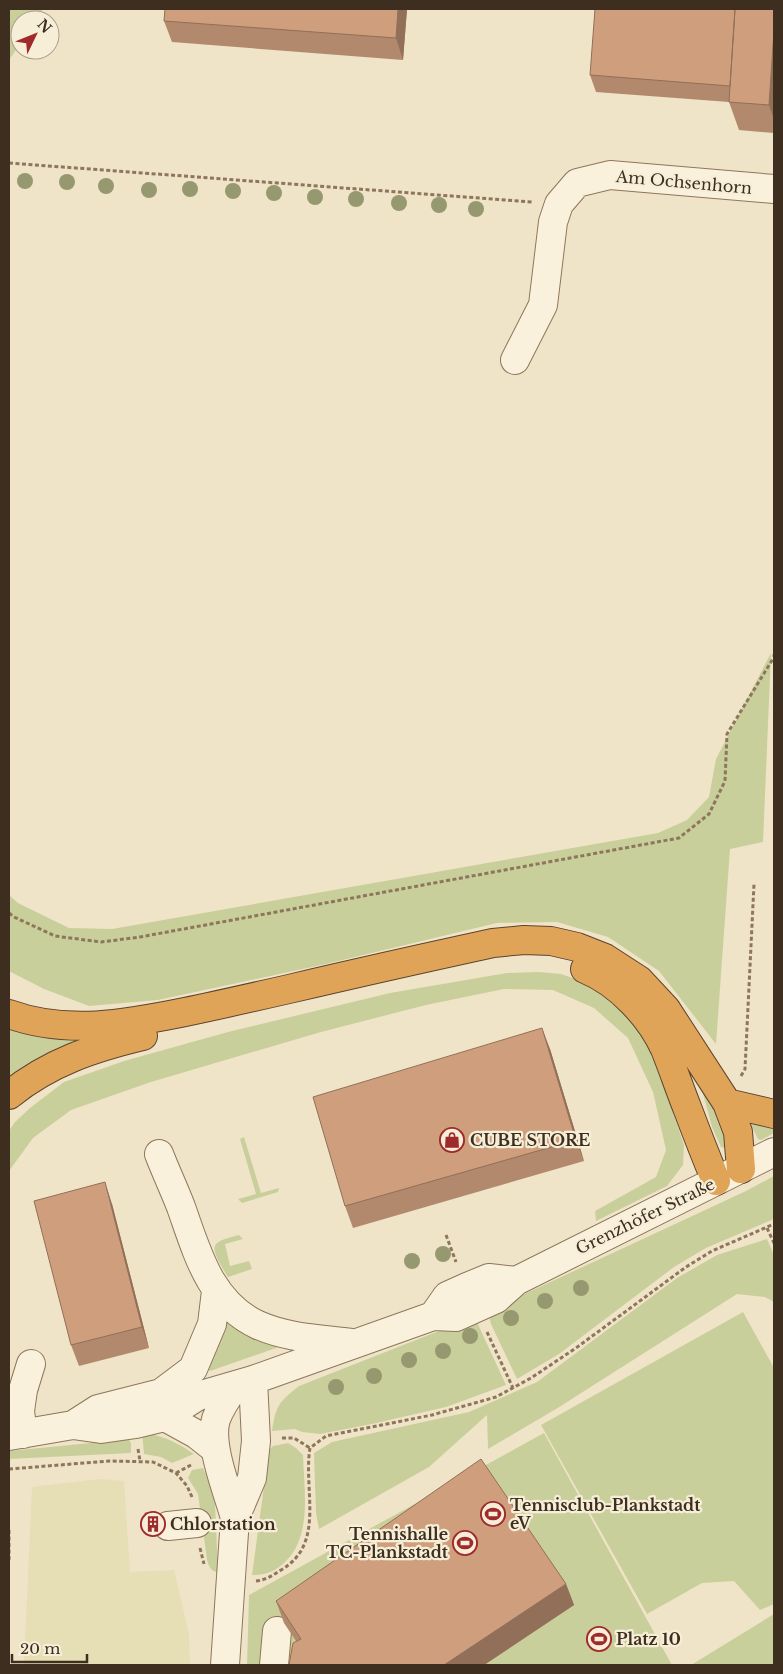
<svg xmlns="http://www.w3.org/2000/svg" width="783" height="1674" viewBox="0 0 783 1674" font-family="'Libre Baskerville',serif">
	<rect width="100%" height="100%" fill="#f0e4c8"/>
	<path fill="#e6deb5" d="M100,1479L124,1481L130,1572L174,1570L189,1634L190,1665H24L32,1487Z"/>
	<path fill="#c9cf9b" d="M9,9H43L36,20H20V44L9,60Z
		M771,653L763,842L730,849L716,1044L659,971L608,937L557,922L497,923L326,964L158,1000L89,1006L44,989L9,971V895L18,903L69,928L112,929L658,833L687,820L709,797L716,759Z
		M539,972L561,974L584,982L607,995L640,1030L655,1059L684,1145L683,1165L667,1186L596,1221L595,1211L656,1177L666,1150L653,1092L628,1038L594,1008L553,990L504,989L426,1005L321,1032L151,1082L71,1110L33,1138L9,1171V1131L14,1123L30,1108L64,1082L124,1061L228,1032L390,993L507,973Z
		M9,1027L77,1039V1041L9,1081Z
		M704,1088L726,1130L728,1144L725,1148L721,1147L712,1127L702,1090Z
		M748,1119L774,1124V1133L761,1140L758,1139Z
		M244,1137L261,1193L279,1188L278,1192L242,1203L238,1199L256,1194L240,1139Z
		M774,1176V1219L706,1248L674,1267L559,1354L517,1379L491,1324L488,1311L746,1191Z
		M239,1235L243,1239L225,1244L230,1266L249,1261L252,1269L228,1277C224,1270 210,1251 216,1244C221,1239 232,1237 239,1235Z
		M767,1239L774,1255V1302L765,1297L737,1294L556,1409L488,1449L487,1415L429,1467L319,1529L316,1513L314,1453L332,1442L469,1412L537,1382L677,1278L717,1255Z
		M743,1312L774,1368V1604L760,1610L734,1581L702,1583L647,1614L541,1425Z
		M219,1314L278,1344L279,1347L210,1371L207,1369Z
		M472,1318L476,1320L506,1385L446,1407L372,1424L320,1434L302,1432L295,1429L272,1431C276,1405 279,1402 299,1386Z
		M142,1432C165,1437 175,1441 194,1454L172,1463L161,1457L144,1454Z
		M544,1433L672,1665H247L249,1595Z
		M126,1435L131,1443V1453L9,1459V1451L121,1440Z
		M288,1443L296,1448L303,1455C304,1489 312,1534 287,1560C276,1571 268,1575 252,1575L269,1450L273,1446Z
		M203,1468L212,1488L215,1503L218,1572C211,1572 209,1566 207,1560L198,1494L188,1478L192,1470Z
		M774,1614V1665H691Z"/>
	<g fill="none" stroke-linecap="round" stroke-linejoin="round">
		<defs>
			<path id="minor" d="M515,360L543,305L553,222L559,204L577,183L610,175L774,189
				M159,1154C166,1172 174,1189 181,1207C197,1252 210,1303 258,1325C287,1338 320,1339 351,1343
				M433,1316L447,1296L467,1287L489,1278L516,1281
				M161,1393L193,1369L212,1324L216,1291
				M165,1417L196,1434L215,1449
				M73,1425L98,1409L161,1393L198,1396
				M23,1434L20,1411L23,1390L31,1364
				M9,1436L73,1425L101,1429L136,1424L165,1417L198,1396L253,1380L433,1316L456,1317L496,1299L516,1281L774,1152
				M235,1518C228,1492 208,1445 216,1419C221,1406 228,1396 236,1385
				M168,1526L197,1523
				M225,1665L235,1518L252,1478L256,1441L253,1380
				M274,1665L277,1631"/>
			<path id="highway" d="M585,969C619,983 650,1016 665,1049C673,1069 680,1090 688,1110C697,1134 706,1157 716,1181
				M9,1014C67,1035 126,1024 185,1012C219,1005 254,997 289,989C357,973 424,958 493,943L524,940L551,941L577,947L605,958L639,980L666,1009L727,1103L738,1132L741,1169
				M9,1095C50,1062 93,1048 143,1036
				M727,1103L774,1114"/>
		</defs>
		<use href="#minor" stroke="#8d765c" stroke-width="30"/>
		<use href="#highway" stroke="#5b4430" stroke-width="30"/>
		<path stroke="#8d765c" stroke-width="3" stroke-dasharray="4 2.5" stroke-linecap="butt" d="M9,163L532,202
			M9,913L14,917L55,936L101,942L140,937L679,838L709,814L725,781L727,734L774,657V654
			M741,1076L745,1069L754,884
			M767,1228L774,1243
			M446,1235L456,1262
			M487,1332L513,1388
			M282,1438H294L310,1448
			M138,1449L140,1461
			M9,1469L110,1461L153,1462L176,1473L187,1486L192,1497
			M176,1473L193,1464
			M9,1530V1561
			M200,1548L204,1564
			M256,1581C266,1580 273,1575 281,1570C326,1544 303,1490 310,1448L326,1436L432,1415L496,1397L531,1378L576,1348L686,1267L712,1251L774,1224"/>
		<use href="#minor" stroke="#faf1dc" stroke-width="28"/>
		<use href="#highway" stroke="#e0a458" stroke-width="28"/>
	</g>
	<g fill="#96986f">
		<circle cx="25" cy="181" r="8"/>
		<circle cx="67" cy="182" r="8"/>
		<circle cx="106" cy="186" r="8"/>
		<circle cx="190" cy="189" r="8"/>
		<circle cx="149" cy="190" r="8"/>
		<circle cx="233" cy="191" r="8"/>
		<circle cx="274" cy="193" r="8"/>
		<circle cx="315" cy="197" r="8"/>
		<circle cx="356" cy="199" r="8"/>
		<circle cx="399" cy="203" r="8"/>
		<circle cx="439" cy="205" r="8"/>
		<circle cx="476" cy="209" r="8"/>
		<circle cx="443" cy="1254" r="8"/>
		<circle cx="412" cy="1261" r="8"/>
		<circle cx="581" cy="1288" r="8"/>
		<circle cx="545" cy="1301" r="8"/>
		<circle cx="511" cy="1318" r="8"/>
		<circle cx="470" cy="1336" r="8"/>
		<circle cx="443" cy="1351" r="8"/>
		<circle cx="409" cy="1360" r="8"/>
		<circle cx="374" cy="1376" r="8"/>
		<circle cx="336" cy="1387" r="8"/>
	</g>
	<path fill="#b2896c" d="M165,9H407L403,60L172,42L164,21Z
		M774,9V133L739,130L729,102L596,92L590,75Z
		M550,1049L584,1161L353,1228L345,1206Z
		M112,1204L149,1348L79,1366L71,1345Z
		M156,1512L158,1518L159,1530L148,1531L146,1525Z
		M566,1584L574,1605L484,1665H289L296,1641L284,1623L276,1601Z"/>
	<path fill="#916f58" d="M398,9H407L403,60L396,38Z
		M774,30V120L769,105Z
		M542,1028L550,1049L584,1161L576,1140Z
		M105,1182L112,1204L149,1348L142,1327Z
		M156,1512L158,1518L159,1530L157,1524Z
		M566,1584L574,1605L484,1665H444Z"/>
	<path fill="#cf9f7d" stroke="#916f58" d="M165,9H398L396,38L164,21Z
		M595,9H735L730,86L590,75Z
		M735,9H774V30L769,105L729,102Z
		M542,1028L576,1140L345,1206L313,1097Z
		M105,1182L142,1327L71,1345L34,1201Z
		M481,1459L566,1584L444,1665H289L293,1643L301,1639L276,1601Z
		M156,1512L157,1524L146,1525L145,1513Z"/>
	<defs>
		<symbol id="shop-ring" viewBox="-11 -11 22 22"><circle r="9.5" fill="#f7eed8" stroke="#9e2a2b" stroke-width="1.5"/><path d="M-5-2.5h2.3a2.7 3.5 0 0 1 5.4 0H5L5.5 6h-11ZM-1.5-2.5h3a1.5 2.3 0 0 0-3 0Z" fill="#9e2a2b"/></symbol>
		<symbol id="stadium-ring" viewBox="-11 -11 22 22"><circle r="9.5" fill="#f7eed8" stroke="#9e2a2b" stroke-width="1.5"/><path d="M0-5a6.5 5 0 1 0 0 10a6.5 5 0 1 0 0-10ZM-3.5-1.8h7v3.6h-7Z" fill="#9e2a2b"/></symbol>
		<symbol id="building-ring" viewBox="-11 -11 22 22"><circle r="9.5" fill="#f7eed8" stroke="#9e2a2b" stroke-width="1.5"/><path d="M-4-6H4V6H1V3H-1V6H-4ZM-2.5-4.3h1.7v1.8h-1.7ZM.8-4.3h1.7v1.8H.8ZM-2.5-1h1.7V.8h-1.7ZM.8-1h1.7V.8H.8Z" fill="#9e2a2b"/></symbol>
	</defs>
	<g fill-rule="evenodd">
		<use href="#shop-ring" x="438" y="1126" width="28" height="28"/>
		<use href="#stadium-ring" x="479" y="1500" width="28" height="28"/>
		<use href="#building-ring" x="139" y="1510" width="28" height="28"/>
		<use href="#stadium-ring" x="451" y="1529" width="28" height="28"/>
		<use href="#stadium-ring" x="585" y="1625" width="28" height="28"/>
	</g>
	<g text-anchor="middle" stroke-width="4.5" stroke-linejoin="round" paint-order="stroke">
		<g font-size="16" fill="#3d2e20" stroke="#f7eed8">
			<text transform="translate(684 182) rotate(5)" y="6">Am Ochsenhorn</text>
			<text transform="translate(645 1216) rotate(-26)" y="6">Grenzhöfer Straße</text>
		</g>
		<g font-size="16" font-weight="bold" fill="#3d2e20" stroke="#f7eed8" text-anchor="start">
			<text x="470" y="1146">CUBE STORE</text>
			<text x="510" y="1511">Tennisclub-Plankstadt<tspan x="510" dy="18">eV</tspan></text>
			<text x="170" y="1530">Chlorstation</text>
			<text x="448" y="1540" text-anchor="end">Tennishalle<tspan x="448" dy="18">TC-Plankstadt</tspan></text>
			<text x="616" y="1645">Platz 10</text>
		</g>
	</g>
	<rect width="783" height="1674" fill="none" stroke="#3d2e20" stroke-width="20"/>
	<g transform="translate(35 35) rotate(47)"><circle r="24" fill="#f7eed8" stroke="#ada18e"/>
	<path d="M0-4L9 19L0 12L-9 19Z" fill="#9e2a2b"/>
	<text y="-8" font-size="14" font-weight="bold" text-anchor="middle" fill="#3d2e20">N</text>
	</g>
	<path d="M12 1654v8h75v-8" fill="none" stroke="#3d2e20" stroke-width="2.5"/>
	<text x="20" y="1654" font-size="15" fill="#3d2e20" stroke="#f7eed8" stroke-width="4" paint-order="stroke">20 m</text>
</svg>
